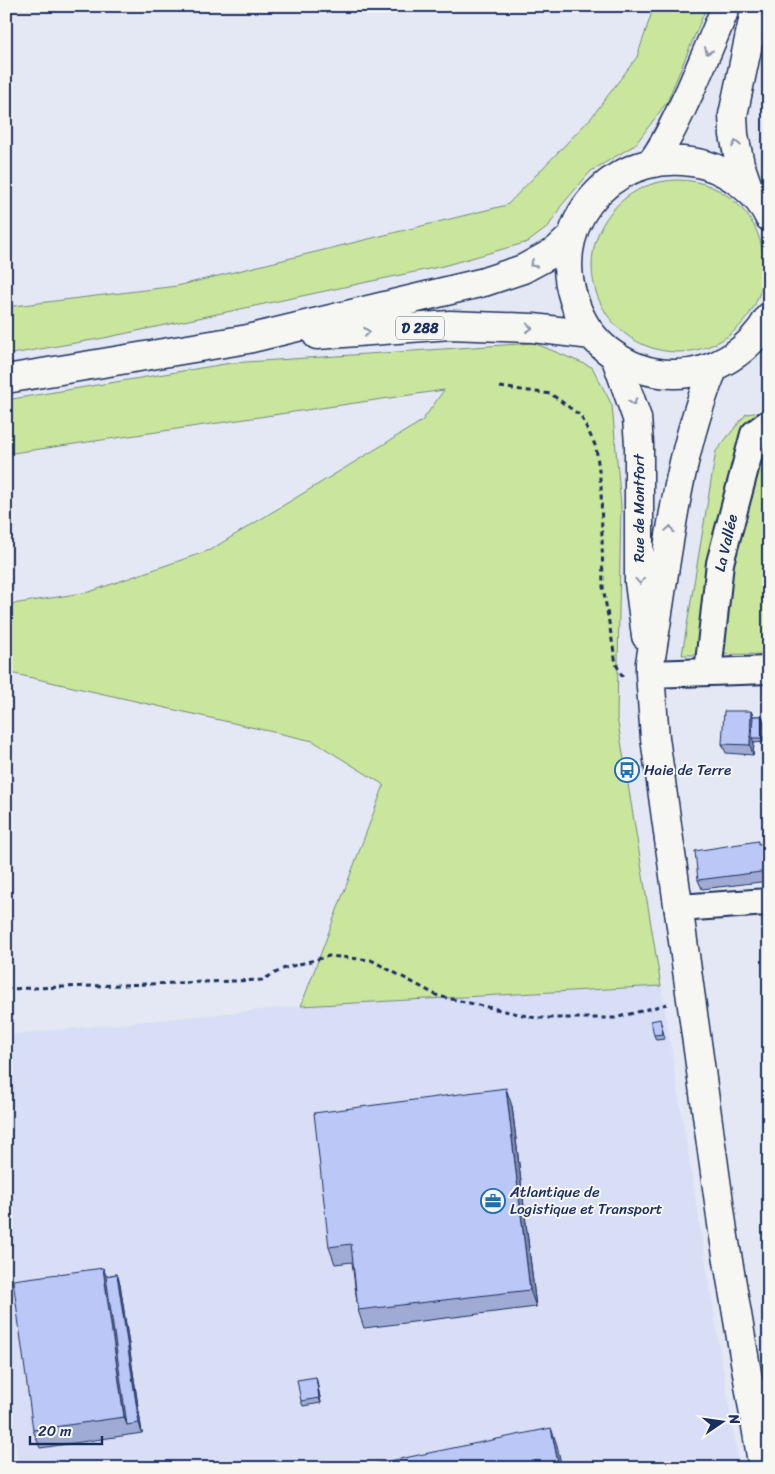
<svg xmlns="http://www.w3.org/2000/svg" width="775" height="1474" viewBox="0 0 775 1474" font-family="Sriracha,sans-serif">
	<rect width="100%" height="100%" fill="#e4e8f4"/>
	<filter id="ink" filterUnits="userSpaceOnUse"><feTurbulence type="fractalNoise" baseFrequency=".02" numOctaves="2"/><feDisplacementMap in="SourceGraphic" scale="10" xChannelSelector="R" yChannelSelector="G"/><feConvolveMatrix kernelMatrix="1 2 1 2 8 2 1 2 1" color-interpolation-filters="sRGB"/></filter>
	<g filter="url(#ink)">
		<path fill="#d7def5" d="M661,986L739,1468H18L6,1365V1035L301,1006Z"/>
		<path fill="#cae59c" stroke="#728a7d" d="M654,6H707L667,102L635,145L591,171L561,206L548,227L528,242L443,266L104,338L6,355V307L177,286L507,205L591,118L637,57Z
			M592 266a86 86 0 1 1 172 0a86 86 0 1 1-172 0Z
			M534,343L592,367L612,405L621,506L617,717L661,986L301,1006L384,785L313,741L6,672V605L89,592L210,550L422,421L444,390L6,454V400L231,363Z
			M769,411V654L682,655L716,451L746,414Z"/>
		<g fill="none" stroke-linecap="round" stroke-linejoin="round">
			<defs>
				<path id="street" d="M708,672L720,563L754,434L769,423
					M650,674L769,670
					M678,908L769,902"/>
				<path id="secondary" d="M652,162C668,140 678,116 690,91C702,63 715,35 726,6
					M749,190L740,164L734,135L733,115L756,6
					M615,356L637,418L639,444V582L646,636
					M714,367C675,460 667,564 650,663V674L655,738L723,1231L763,1468"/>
				<path id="primary" d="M769,217C759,194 730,172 706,165C622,142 546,216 574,300C580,320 591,337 607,350C626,365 649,374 673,374C713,375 750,351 769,317
					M317,335L450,325L533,328L592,335
					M6,379L248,339L484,282L523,269L556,251L572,236"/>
			</defs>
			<use href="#street" stroke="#1b2f5e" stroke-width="30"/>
			<use href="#secondary" stroke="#1b2f5e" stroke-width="31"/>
			<use href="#primary" stroke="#1b2f5e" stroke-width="31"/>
			<path stroke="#1b2f5e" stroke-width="3" stroke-dasharray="5 4" stroke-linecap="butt" d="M500,387L551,394L581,416L596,447L601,486L603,587L616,664L623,678
				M6,989L262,980L285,968L329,956L371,960L438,996L536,1018H615L667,1004"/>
			<use href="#street" stroke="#f6f6f2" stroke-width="26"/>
			<use href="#secondary" stroke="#f6f6f2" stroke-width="28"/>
			<use href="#primary" stroke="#f6f6f2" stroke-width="28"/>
		</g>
		<path fill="#a0abd4" stroke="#1b2f5e" d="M751,711L753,716H762L764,721V742L754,743L753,755L726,753L722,744Z
			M769,843V881L702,889L698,880L759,844Z
			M661,1023L665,1039L656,1040L654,1035Z
			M512,1106L536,1307L364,1328L358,1310L352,1262L335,1264L329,1247Z
			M117,1274L120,1284L142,1433L40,1448L33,1430L106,1276Z
			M316,1377L317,1382L321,1403L303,1406L301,1401Z"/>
		<path fill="#828bad" stroke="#1b2f5e" d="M751,711L755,721L752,738L754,743L753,755L750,745Z
			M762,716L764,721V742L762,738Z
			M506,1088L512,1106L536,1307L530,1290Z
			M103,1268L110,1285L127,1425L124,1417Z
			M117,1274L120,1284L142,1433L139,1423Z
			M316,1377L317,1382L321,1403L319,1398Z
			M551,1428L557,1445L562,1468H559Z"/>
		<path fill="#bac7f7" stroke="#1b2f5e" d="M724,711H751L750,745L722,744Z
			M753,716H762V738H752Z
			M758,841V844L769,843V871L698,880L695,851Z
			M660,1019L663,1034L654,1035L651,1021Z
			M506,1088L530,1290L358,1310L351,1244L329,1247L314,1113Z
			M103,1268L124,1417L33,1430L13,1280Z
			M117,1274L139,1423L127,1425L106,1276Z
			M316,1377L319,1398L301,1401L297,1380Z
			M551,1428L559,1468H371L370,1465Z"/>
		<defs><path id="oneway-chevron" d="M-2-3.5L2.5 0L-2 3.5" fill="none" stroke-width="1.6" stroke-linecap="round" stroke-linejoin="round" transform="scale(1.25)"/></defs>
		<g stroke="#8892a8">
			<use href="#oneway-chevron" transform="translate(708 51) rotate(114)"/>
			<use href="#oneway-chevron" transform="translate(736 144) rotate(-101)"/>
			<use href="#oneway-chevron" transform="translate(533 264) rotate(150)"/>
			<use href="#oneway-chevron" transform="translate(529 328) rotate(4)"/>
			<use href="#oneway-chevron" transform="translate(367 332) rotate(-4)"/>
			<use href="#oneway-chevron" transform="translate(633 402) rotate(73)"/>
			<use href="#oneway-chevron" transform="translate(670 529) rotate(-81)"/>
			<use href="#oneway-chevron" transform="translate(640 581) rotate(86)"/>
		</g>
	</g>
	<defs>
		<symbol id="bus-ring" viewBox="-11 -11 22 22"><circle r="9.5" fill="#f6f6f2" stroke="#1f6fb2" stroke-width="1.5"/><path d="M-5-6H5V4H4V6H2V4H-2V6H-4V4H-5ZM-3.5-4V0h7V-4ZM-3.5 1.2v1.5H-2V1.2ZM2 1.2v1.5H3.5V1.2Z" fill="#1f6fb2"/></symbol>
		<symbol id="office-ring" viewBox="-11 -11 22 22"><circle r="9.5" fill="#f6f6f2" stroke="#1f6fb2" stroke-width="1.5"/><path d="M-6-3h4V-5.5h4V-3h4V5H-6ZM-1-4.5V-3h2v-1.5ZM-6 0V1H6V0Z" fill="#1f6fb2"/></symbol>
	</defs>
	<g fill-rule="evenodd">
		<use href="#bus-ring" x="613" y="756" width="28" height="28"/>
		<use href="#office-ring" x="479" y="1187" width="28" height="28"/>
	</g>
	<g text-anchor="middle" stroke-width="4" stroke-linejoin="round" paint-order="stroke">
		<rect fill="#f6f6f2" stroke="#5d6b8a" stroke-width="1" x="396" y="316.5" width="48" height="23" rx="4"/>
		<g font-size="14" font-weight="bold" fill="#1b2f5e">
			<text x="420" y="333">D 288</text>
		</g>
		<g font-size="15" fill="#1b2f5e" stroke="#f6f6f2">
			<text transform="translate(639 508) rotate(-90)" y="5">Rue de Montfort</text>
			<text transform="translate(726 543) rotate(-77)" y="5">La Vallée</text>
		</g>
		<g font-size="15" fill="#1b2f5e" stroke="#f6f6f2" text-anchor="start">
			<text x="644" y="775">Haie de Terre</text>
			<text x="510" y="1197">Atlantique de<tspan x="510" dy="17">Logistique et Transport</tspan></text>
		</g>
	</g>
	<rect width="775" height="1474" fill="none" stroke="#f6f6f2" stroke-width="25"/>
	<rect x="12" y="12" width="750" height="1449" fill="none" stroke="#1b2f5e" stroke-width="2" filter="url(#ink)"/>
	<g transform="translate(722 1422) rotate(77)" stroke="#f6f6f2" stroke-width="4" paint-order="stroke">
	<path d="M0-4L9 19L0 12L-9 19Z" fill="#1b2f5e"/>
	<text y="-8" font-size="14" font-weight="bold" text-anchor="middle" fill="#1b2f5e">N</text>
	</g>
	<path d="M30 1436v8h72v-8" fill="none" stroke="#1b2f5e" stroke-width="2.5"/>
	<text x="38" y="1436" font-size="15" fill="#1b2f5e" stroke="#f6f6f2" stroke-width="4" paint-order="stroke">20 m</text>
</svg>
